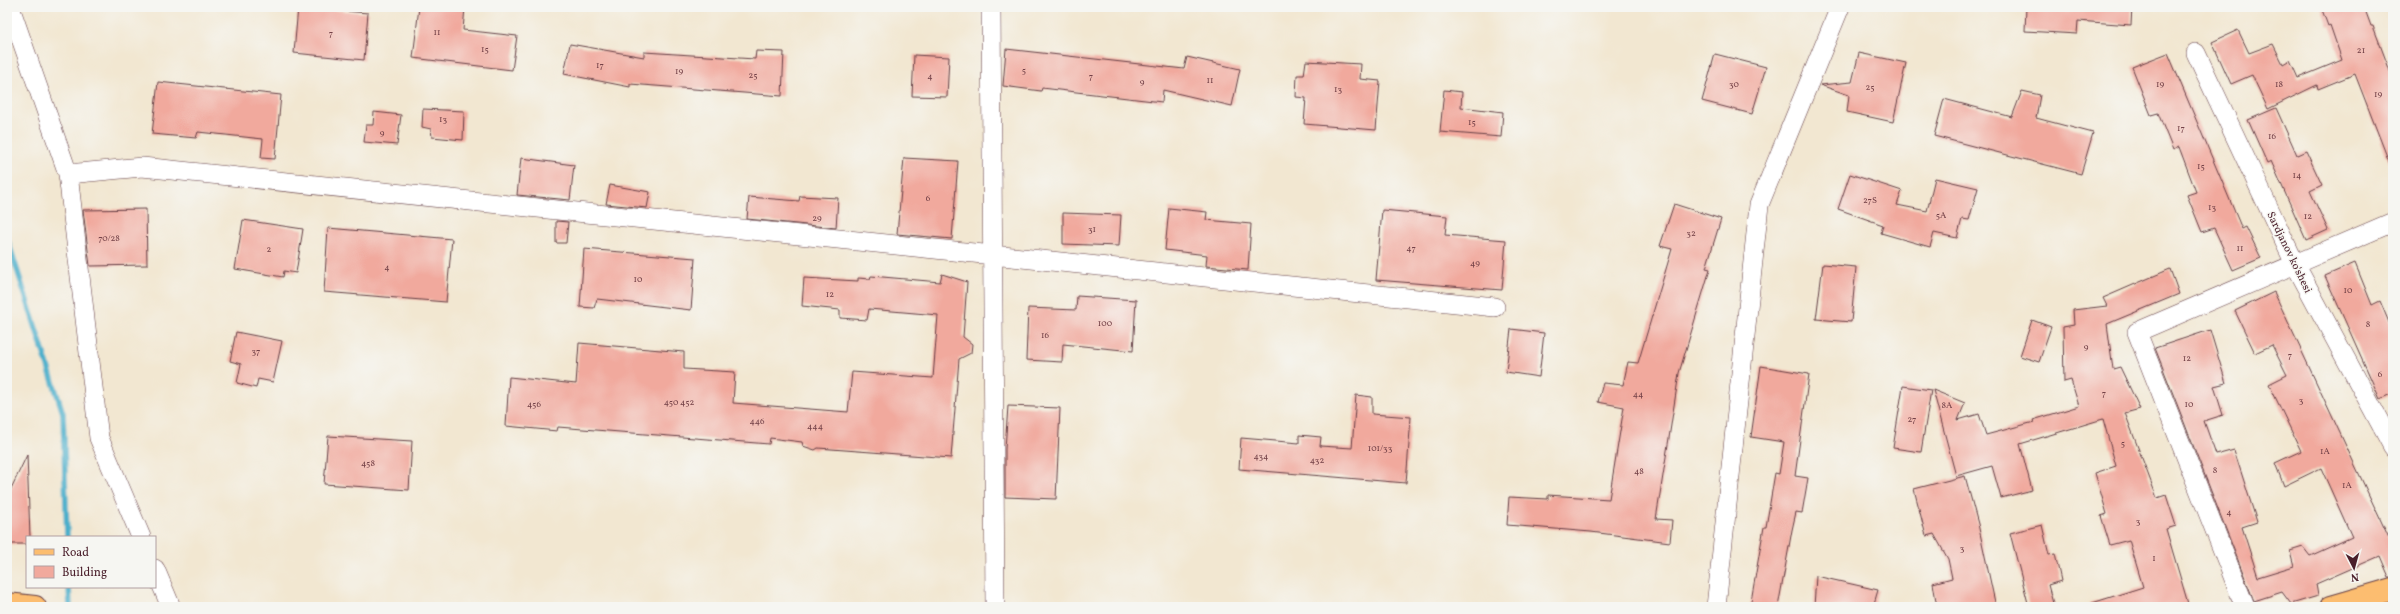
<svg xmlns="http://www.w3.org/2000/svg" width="2400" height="614" viewBox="0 0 2400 614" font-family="Vollkorn,serif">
	<rect width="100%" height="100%" fill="#f6f6f2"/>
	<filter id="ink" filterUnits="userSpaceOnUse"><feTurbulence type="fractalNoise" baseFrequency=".025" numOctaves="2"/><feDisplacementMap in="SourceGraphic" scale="8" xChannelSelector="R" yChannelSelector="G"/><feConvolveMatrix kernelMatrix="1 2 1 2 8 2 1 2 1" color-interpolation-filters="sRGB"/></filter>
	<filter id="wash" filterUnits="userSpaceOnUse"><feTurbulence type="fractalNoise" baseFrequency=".012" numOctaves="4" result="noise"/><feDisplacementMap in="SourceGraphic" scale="16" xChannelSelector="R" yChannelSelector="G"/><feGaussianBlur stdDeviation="0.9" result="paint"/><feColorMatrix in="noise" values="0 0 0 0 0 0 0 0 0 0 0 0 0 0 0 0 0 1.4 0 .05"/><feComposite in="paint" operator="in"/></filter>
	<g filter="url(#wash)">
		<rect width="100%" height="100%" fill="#f2e7d1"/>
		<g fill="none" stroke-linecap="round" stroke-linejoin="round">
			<path stroke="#4cafcb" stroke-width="5.5" d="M7,238L63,413L67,537
				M69,587L70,607"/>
		</g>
		<g id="blocks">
			<path fill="#f1a99d" d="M298,7L368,13L364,60L294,53Z
				M419,7H465L463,30L517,36L512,70L413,58Z
				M2026,7H2132L2131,25L2078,21L2077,34L2025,31Z
				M2321,7H2364L2371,26H2373L2393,79V172L2355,74L2318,89L2317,85L2268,109L2252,75L2231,84L2212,42L2238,30L2249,53L2273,44L2283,64L2290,60L2298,78L2342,60L2330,25L2328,26Z
				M570,44L644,57V52L755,59L756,51L784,52L782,96L630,84V87L564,74Z
				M1006,49L1184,69L1187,57L1240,69L1232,106L1163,90L1162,102L1042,88L1041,91L1003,86Z
				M1859,53L1906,63L1893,122L1847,112L1849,95L1820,85L1852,82Z
				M2168,53L2242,229L2246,227L2261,258L2233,270L2214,228L2202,232L2187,195L2196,192L2179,147L2173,150L2158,113L2151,115L2132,67Z
				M1715,54L1766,67L1752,114L1702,101Z
				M914,55L949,57L947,97L912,96Z
				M1306,61L1361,64L1360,79L1380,81L1376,130L1304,124L1306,98L1296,97L1297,75H1304Z
				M158,82L281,95L275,159L261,158L263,139L198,132L196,138L152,134Z
				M1444,90L1462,92L1461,107L1503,112L1501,137L1440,132Z
				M2022,91L2040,95L2036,118L2093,133L2081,174L1934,136L1944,99L2012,117Z
				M2276,108L2297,155L2306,151L2322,185L2310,191L2328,230L2306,240L2271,161L2267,163L2248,120Z
				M423,109L464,111L463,140L432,137L431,129L422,127Z
				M374,112L401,115L397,145L364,142L366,125H373Z
				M521,158L574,165L570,200L517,195Z
				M904,158L958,161L952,239L897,234Z
				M1850,174L1902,191L1897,205L1927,211L1935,178L1978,188L1969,220L1962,219L1957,238L1934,233L1930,247L1881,233L1883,225L1838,209Z
				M610,185L650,192L647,208L606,204Z
				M800,196L838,198L836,228L747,219L749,197L799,201Z
				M1674,204L1721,219L1706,268L1710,269L1679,373L1669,438L1656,519L1672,520L1670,542L1591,532L1507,525L1509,497L1548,499V495L1609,499L1624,407L1598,402L1603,383L1623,385L1628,362L1638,363L1672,249L1660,246Z
				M1169,208L1207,212L1206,220L1251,224L1248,270L1206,266L1207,255L1165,250Z
				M146,209L147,265L90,266L83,210Z
				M1382,210L1447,216L1445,235L1506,240L1502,290L1376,280Z
				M1063,213L1121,215L1119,246L1063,244Z
				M243,220L303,229L296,273L284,271L283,277L235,269Z
				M556,221L568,222L566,243H556Z
				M328,228L452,239L446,302L324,292Z
				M584,249L695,258L691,310L597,299L594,308L580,307Z
				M2355,263L2372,305L2380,301L2393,332V393L2380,399L2325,276Z
				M1823,264L1856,267L1851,322L1816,319Z
				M2170,269L2179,294L2107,324L2113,369L2120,367L2140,409L2125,413L2157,498L2166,495L2176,526L2166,529L2189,607H2090L2089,604L2143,587L2129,540L2110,545L2101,516L2107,514L2095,473L2116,466L2103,419L2020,444L2032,490L2001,498L1992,466L1956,476L1933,390L1965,403L1958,420L1979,414L1986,435L2034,422L2033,420L2079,406L2071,380L2064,382L2063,327L2074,325L2073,310L2107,306L2103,298Z
				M942,274L967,282L963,337L972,344L971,353L959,359L951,458L818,448L815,450L803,446L802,442L770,438L769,444L558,427L557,431L506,426L509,377L576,384L579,343L684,352V369L735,372L733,403L848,412L852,372L933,378L938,315L869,309L867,320L840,318V310L802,306L804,278L858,281V278L870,279L871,276L940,282Z
				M2274,292L2389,538L2393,536V577H2389L2380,556L2316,584L2318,596L2291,604L2282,592L2254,601L2155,348L2210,330L2226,383L2214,386L2223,415L2204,421L2216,455L2234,450L2257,522L2242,527L2258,577L2294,566L2290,551L2303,547L2310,556L2352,537L2321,468L2284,486L2275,463L2301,451L2269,384L2287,375L2272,345L2255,353L2235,311Z
				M1077,296L1136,300L1133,351L1063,344L1062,362L1026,360L1028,308L1076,310Z
				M2032,320L2051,327L2039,362L2020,356Z
				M1511,329L1544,333L1539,377L1506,372Z
				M236,332L282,341L273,382L258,379L256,388L237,383L241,364L230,361Z
				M1761,366L1809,374L1795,476L1808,478L1802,513L1796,512L1792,530L1778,607H1750L1764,527H1766L1775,473L1779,474L1784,442L1751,437Z
				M1903,386L1931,390L1921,452L1893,448Z
				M1356,395L1372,397V414L1411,417L1406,483L1239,469L1241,438L1299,443V435L1321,437L1320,446L1352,448Z
				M1008,406L1060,408L1056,499L1005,497V449Z
				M328,436L412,441L409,490L324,484Z
				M27,455L30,537H27V544H7V497Z
				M1965,476L1978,524L1996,607H1937L1933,583L1952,578L1948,559L1934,534L1926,536L1914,489Z
				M2042,525L2049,555L2055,554L2061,581L2048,585L2054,607H2029L2010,533Z
				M1816,576L1878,590L1873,607H1814Z"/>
		</g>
	</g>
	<g filter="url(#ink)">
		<use href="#blocks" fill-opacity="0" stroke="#633d44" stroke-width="1"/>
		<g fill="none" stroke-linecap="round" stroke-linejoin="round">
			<defs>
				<path id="street" d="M10,7L68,174L99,438L141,537
					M991,7L995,607
					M2196,53L2295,264L2393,447
					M68,174L142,167L1495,307
					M155,569L171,607
					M1716,607L1759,205L1840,7
					M2245,607L2137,332L2393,222"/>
				<path id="primary" d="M7,604L35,607
					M2331,607L2393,589"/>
			</defs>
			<use href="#street" stroke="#633d44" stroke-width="20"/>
			<use href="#primary" stroke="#633d44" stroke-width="24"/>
			<use href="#street" stroke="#fff" stroke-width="19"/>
			<use href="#primary" stroke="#fcbd6f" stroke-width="22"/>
		</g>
	</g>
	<g text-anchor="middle" stroke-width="3" stroke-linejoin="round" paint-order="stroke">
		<g font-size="9" fill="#744248">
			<text x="437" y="35">11</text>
			<text x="331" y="36">7</text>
			<text x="485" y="52">15</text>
			<text x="2361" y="53">21</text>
			<text x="600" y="68">17</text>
			<text x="1024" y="73">5</text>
			<text x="679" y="74">19</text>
			<text x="753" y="78">25</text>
			<text x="930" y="79">4</text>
			<text x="1091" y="79">7</text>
			<text x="1210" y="83">11</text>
			<text x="1142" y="85">9</text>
			<text x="1734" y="87">30</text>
			<text x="2160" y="87">19</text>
			<text x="2279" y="87">18</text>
			<text x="1870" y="90">25</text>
			<text x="1338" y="92">13</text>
			<text x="2378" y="97">19</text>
			<text x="443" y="122">13</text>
			<text x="1472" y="125">15</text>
			<text x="2181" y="131">17</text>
			<text x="382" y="136">9</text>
			<text x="2272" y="139">16</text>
			<text x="2201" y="169">15</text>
			<text x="2297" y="178">14</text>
			<text x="928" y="201">6</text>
			<text x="1870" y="203">27S</text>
			<text x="2212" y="210">13</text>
			<text x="1941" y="218">5A</text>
			<text x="2308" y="219">12</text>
			<text x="817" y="221">29</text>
			<text x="1092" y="232">31</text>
			<text x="1691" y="236">32</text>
			<text x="109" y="241">70/28</text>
			<text x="1411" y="251">47</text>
			<text x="2240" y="251">11</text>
			<text x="269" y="252">2</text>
			<text x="1475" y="266">49</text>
			<text x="387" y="270">4</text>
			<text x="638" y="282">10</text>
			<text x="2348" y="293">10</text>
			<text x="830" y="297">12</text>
			<text x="1105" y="326">100</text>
			<text x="2368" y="327">8</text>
			<text x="1045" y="338">16</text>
			<text x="2086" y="350">9</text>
			<text x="256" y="354">37</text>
			<text x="2290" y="358">7</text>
			<text x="2187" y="361">12</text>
			<text x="2380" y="377">6</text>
			<text x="2104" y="396">7</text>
			<text x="1638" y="397">44</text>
			<text x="2301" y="403">3</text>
			<text x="679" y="405">450 452</text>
			<text x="534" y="407">456</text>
			<text x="2189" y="407">10</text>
			<text x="1947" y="408">8A</text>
			<text x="1912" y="422">27</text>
			<text x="757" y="424">446</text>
			<text x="815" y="429">444</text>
			<text x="2123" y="446">5</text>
			<text x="1380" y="451">101/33</text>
			<text x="2325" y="454">1A</text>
			<text x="1261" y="459">434</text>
			<text x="1317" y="463">432</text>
			<text x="368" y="466">458</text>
			<text x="2215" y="473">8</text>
			<text x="1639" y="474">48</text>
			<text x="2347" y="488">1A</text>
			<text x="2229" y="515">4</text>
			<text x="2138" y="524">3</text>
			<text x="1962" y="551">3</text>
			<text x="2154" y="561">1</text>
		</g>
		<g font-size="11" fill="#4a1f2b" stroke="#f6f6f2">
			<text transform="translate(2290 252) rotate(64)" y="4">Sardjanov ko'shesi</text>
		</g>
	</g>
	<rect width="2400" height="614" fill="none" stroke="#f6f6f2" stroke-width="24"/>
	<rect x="26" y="536" width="130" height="52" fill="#f6f6f2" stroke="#b1a0a2"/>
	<rect x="34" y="549" width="20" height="6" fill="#fcbd6f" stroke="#b1a0a2"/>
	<text x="62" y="556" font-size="12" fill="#4a1f2b">Road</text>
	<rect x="34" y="566" width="20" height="12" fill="#f1a99d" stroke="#b1a0a2"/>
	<text x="62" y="576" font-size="12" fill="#4a1f2b">Building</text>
	<g transform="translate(2354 568) rotate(174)" stroke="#f6f6f2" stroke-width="3" paint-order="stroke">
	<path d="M0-3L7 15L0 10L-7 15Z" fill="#4a1f2b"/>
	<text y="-6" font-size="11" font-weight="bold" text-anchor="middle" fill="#4a1f2b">N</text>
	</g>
</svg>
